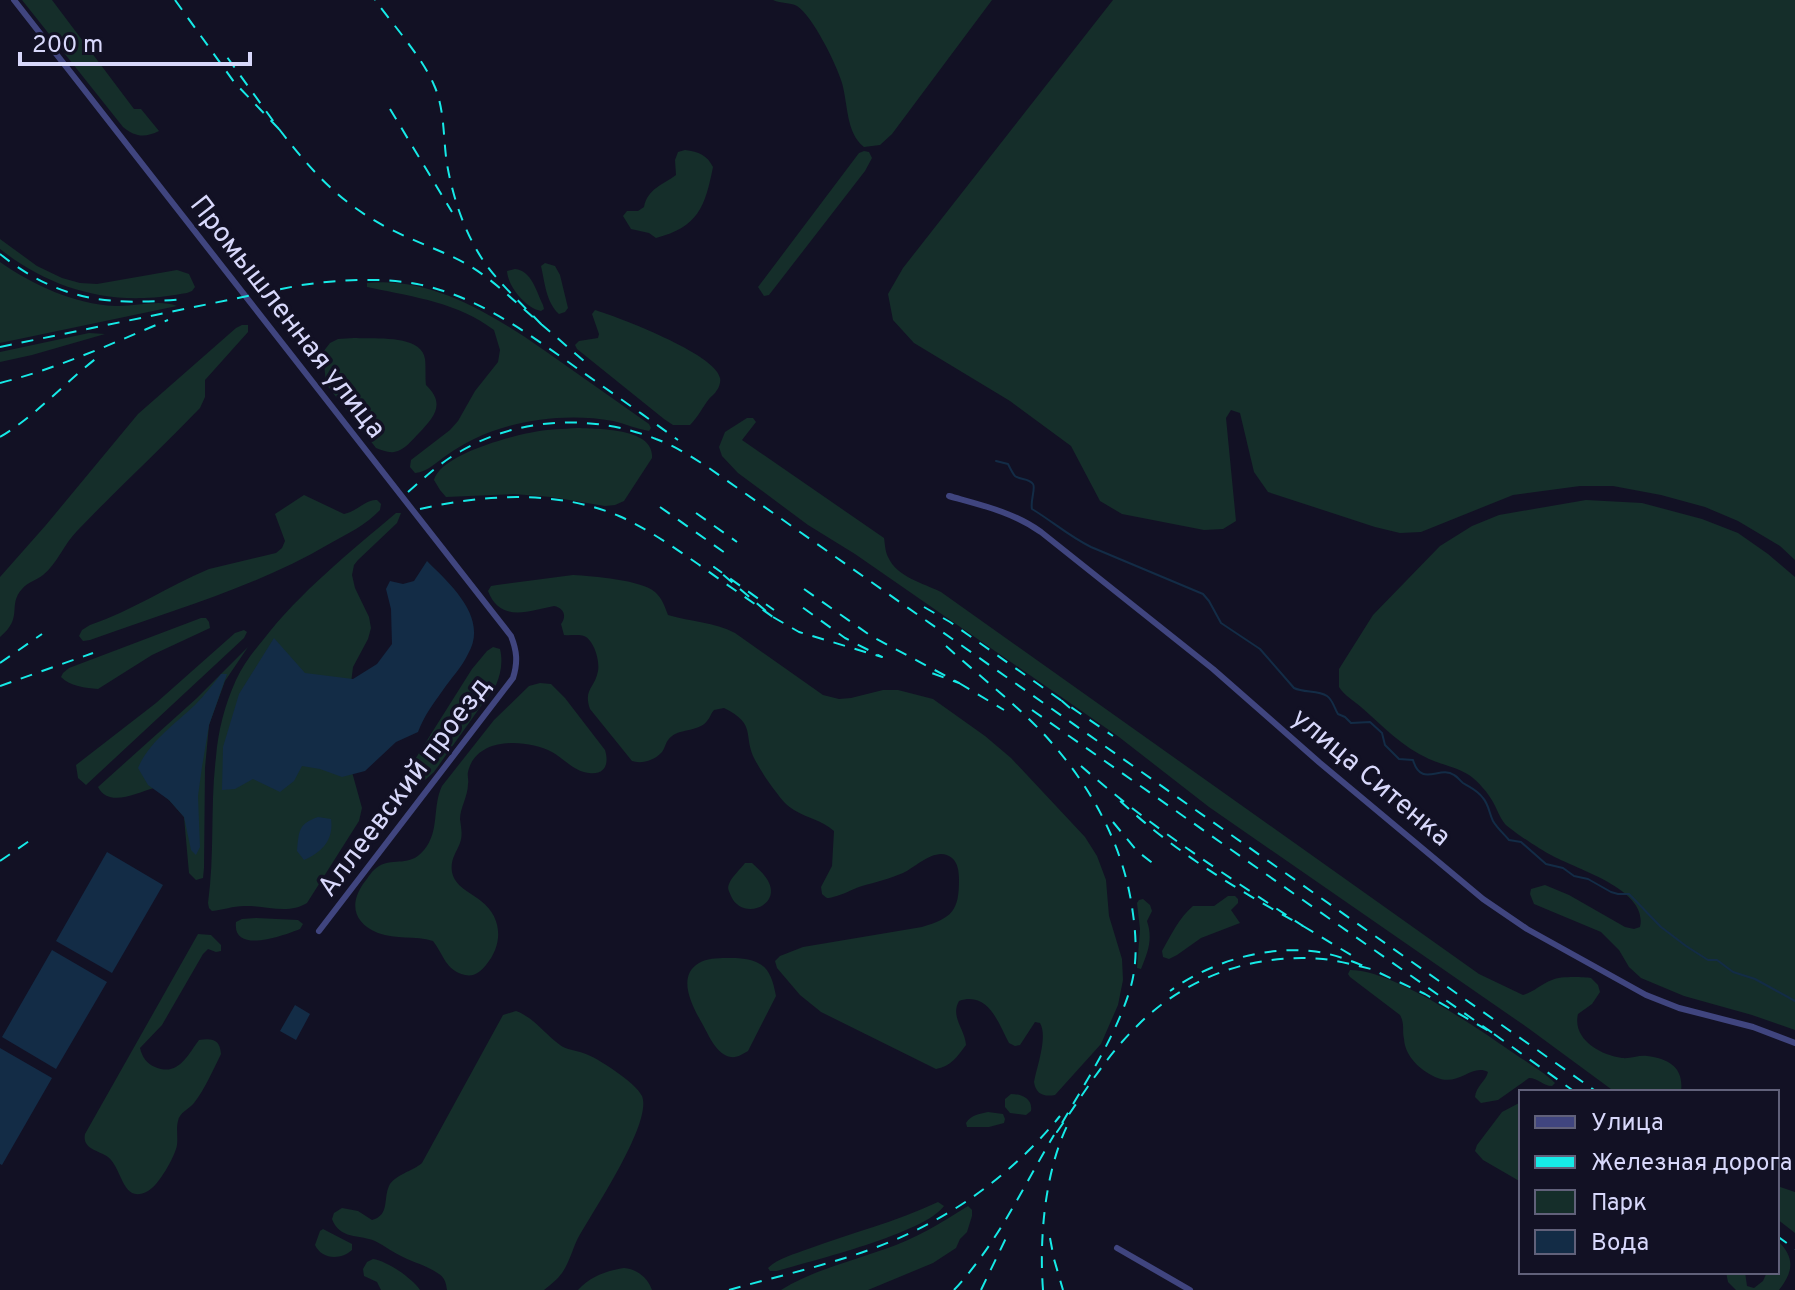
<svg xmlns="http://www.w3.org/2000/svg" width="1795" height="1290" viewBox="0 0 1795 1290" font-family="Overpass,sans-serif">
	<rect width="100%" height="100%" fill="#121124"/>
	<path fill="#152e2a" d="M22,0H52L134,109H141L159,131C145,138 135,137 123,127Z
		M773,0H992L892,134L880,145L864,147C846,133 848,104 842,83C837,65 812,15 797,6C790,2 781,4 773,0Z
		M1113,0H1795V560L1780,546L1738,521L1705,507L1661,495L1613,486H1580L1513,495L1421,532L1400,533L1375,527L1268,492L1254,472L1240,413L1231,410L1226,418L1236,521L1223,529L1204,530L1122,514L1100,501L1071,446L1010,401L914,343L893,320L888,294L903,268Z
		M685,150C699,152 707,155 713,167C705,207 698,227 656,238L649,233L631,229L623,216L627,211H638L644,207C648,188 663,185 676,175L675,160L678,152Z
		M864,151L869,152L872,158L865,171L769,295L764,296L758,287L859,153Z
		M0,239L37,266L62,278L80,283L97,284L177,270L189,274L195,287L192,291L187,293C173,295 158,298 144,298C90,300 42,282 0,249Z
		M0,262C33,285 74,304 115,306C135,307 159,299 177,306L0,343Z
		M545,263L555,266L560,275L568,308L565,312L559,314C546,302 545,283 541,266Z
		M515,269C532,271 536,291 543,305L544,309L541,311C526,308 508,287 507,271Z
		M367,283C440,275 512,327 568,367C595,386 622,405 649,424L651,428L649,431C637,429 626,424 613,421C568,413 515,419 474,439C464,444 455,449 447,455C436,462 428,472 415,473L410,467L411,460L450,430L458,421L475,391L498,362L500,350L494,330C458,303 415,297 372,288L367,287Z
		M595,310C618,317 716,354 720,378C721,381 719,388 717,390C715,394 711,396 709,399C702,408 698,417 690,425H673L664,419L577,349L575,345L579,341L598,338L599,334L592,314Z
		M242,325H248V332L205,380V397L200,408C160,450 117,489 77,531C64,544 57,564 43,575C37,580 28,582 22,589C7,606 24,617 0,637V577L46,525L138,414L236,328Z
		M89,333L105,334L32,355L0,362V352Z
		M354,338C373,339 422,334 425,359C426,367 425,377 426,385C446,404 434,417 419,433C412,440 405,450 394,452C388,453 382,450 376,448L326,384L323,352L330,343L338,339Z
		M747,418H753L756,422L742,440L884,538C885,544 885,551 888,557C897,577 923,583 941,592L1479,974L1523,995C1534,992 1541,984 1552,980C1560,976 1583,977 1591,978L1598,985L1600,992L1592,1004L1578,1014C1572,1039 1600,1055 1622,1058C1630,1059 1639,1055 1647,1056C1670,1059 1684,1068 1681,1092H1615L1528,1028L1209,807L1119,737L855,554L808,525L738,473L722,456L719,447L725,432Z
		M578,428C598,429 655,428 652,458L624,501L615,505L605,506L551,497L514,494L446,497L440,490L434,480C440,455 510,436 534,432C548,429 563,429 578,428Z
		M304,495L344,514C356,512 366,499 377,500L381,504L380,510C366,525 347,534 329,544C256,587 170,611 90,640L83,641L79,636L82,630L90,625C132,611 168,586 209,569L276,553L282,548L285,541L275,514Z
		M1586,500L1642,503L1702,519L1738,533L1768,554L1795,577V1030L1752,1015L1684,996L1641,978L1629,967L1619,950L1601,932L1534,904L1530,894L1531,889L1545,885L1569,895L1625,927L1634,929L1640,927C1649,889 1575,869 1551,855C1541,850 1512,831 1505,824C1500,818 1497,809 1493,802C1488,793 1478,781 1469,775C1456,767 1443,765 1429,759C1402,747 1383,726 1361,707C1353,700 1345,696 1339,687V669L1373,615L1440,546L1472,526L1499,515Z
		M396,513H401L397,523L358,560L354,565L352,575L355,588L369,617L371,628L368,639L353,667L349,699L352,772L362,808L359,821L307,903C288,915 265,905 244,906C233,906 223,910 212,911L209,908L208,903C215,854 210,805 216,757C218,731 225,704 236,680C243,665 253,652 263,640C301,591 349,553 396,513Z
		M573,575C593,576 641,580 655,592C662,598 665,607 668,615C691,622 714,622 735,633L823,695L839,699L851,698L883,690H898L933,699L985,736L1011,758L1085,837L1097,856L1106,880L1109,916L1122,959L1123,980L1118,1005L1101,1044L1055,1095C1043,1097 1036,1094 1034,1082C1037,1066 1048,1037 1040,1023L1035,1022L1020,1045L1015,1046L1009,1043C998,1022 988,991 959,1001C950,1017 965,1029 966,1045C958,1056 950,1067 936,1069L821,1012L800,995L777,968L775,961L780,956L803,947L922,927C952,918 959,911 959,880C959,872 958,863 952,858C937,845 916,867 903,873C889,879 876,882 862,886C852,889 843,895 833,897C826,899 827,898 822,894L821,887L832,866L834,831C820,819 809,819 794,810C787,806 781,799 776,792C769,783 761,771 755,760C742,735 758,725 724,708L714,710C711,713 710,718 707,721C700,731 681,729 672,736C665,741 666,747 662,752C654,761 641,764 632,761L590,709C583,689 595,688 598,671C600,661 594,640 584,636C578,634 570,636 564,635L561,624C567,616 564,608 554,606C529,611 500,623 488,591L491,586L497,585Z
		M201,618H206L209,622L210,628L152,655L98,689C86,688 69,686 61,677L63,673L69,668Z
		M244,630L247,632L244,638L86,785L78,778L76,765L156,703L235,633Z
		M248,647L225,681L209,725L205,768L204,868L203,878L196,880L189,873L184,817L169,800L154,788C136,793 109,808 98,787L197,698Z
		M493,647L500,649C503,662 501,673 496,685L434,772L425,780L419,781C410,775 411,770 414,761L472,669L487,651Z
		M540,683L551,684L565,698L605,750C609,763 606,775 589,773C575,772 563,758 552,752C527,739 476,736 468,772C467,776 469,780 468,784C468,796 460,808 460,819C461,827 463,835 460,843C456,853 450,860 452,872C455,887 470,892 481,901C503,918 503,945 486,965C480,972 474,977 465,975C445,970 444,955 433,941C415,935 396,940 378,933C354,923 349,905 363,884C368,878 372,870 379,866C395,857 409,868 424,850C440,831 432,807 442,786L494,720L529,686Z
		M745,863H752C758,869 766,875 769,883C780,906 742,921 731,896C729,891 727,889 729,884C732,876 740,870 745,863Z
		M1228,896H1235L1238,899V903L1231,910L1240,923L1201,938L1177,955L1169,959L1163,957L1162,951C1171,935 1179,918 1193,906H1214Z
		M1143,899L1150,905L1152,911L1147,921C1153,939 1148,952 1141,969L1137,968L1140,929L1137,903L1139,900Z
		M256,918L298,920L303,924L300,929C285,935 232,955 236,922L242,919Z
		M198,934L211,935L221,945V951L216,952L208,949L203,954L162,1025L140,1048C142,1057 147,1064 155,1067C178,1077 187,1056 199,1040C212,1038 220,1039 221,1054C213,1070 205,1089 194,1103C189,1109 179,1113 178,1121C176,1128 178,1137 177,1145C175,1157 158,1186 148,1191C122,1205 123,1169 108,1157C98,1150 82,1149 85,1134Z
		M736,958C764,960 771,969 776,996L748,1051C743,1054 737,1058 731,1057C717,1055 709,1036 703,1025C694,1009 675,977 699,963C709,957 724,958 736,958Z
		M1350,970C1394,970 1477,1028 1515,1054C1528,1063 1544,1072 1555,1083L1552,1086C1543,1086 1538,1078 1529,1078L1498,1100L1481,1103L1475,1097C1476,1086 1486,1081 1488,1072C1471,1063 1459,1088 1435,1077C1420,1070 1405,1056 1404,1039C1402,1030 1405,1024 1400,1015L1350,977L1348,974Z
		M516,1011C533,1017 545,1034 560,1045C567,1050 575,1050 583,1053C597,1057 636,1083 642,1096C653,1123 591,1214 577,1240C572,1251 569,1263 562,1273C557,1280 550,1285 544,1290H447C446,1283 445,1278 439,1274C428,1266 415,1263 403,1257C394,1253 385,1246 375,1241C359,1234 340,1240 332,1219L334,1213L342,1208L358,1211L372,1220C390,1215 383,1199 389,1186C394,1175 413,1171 422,1163L503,1015Z
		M1011,1094C1022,1094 1033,1099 1031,1111L1026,1115L1010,1113L1005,1107V1099Z
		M1521,1102V1182L1483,1160L1475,1151L1477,1145L1502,1112Z
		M988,1112L1003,1114L1005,1119L1004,1123L989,1127H967L966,1123C971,1115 979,1114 988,1112Z
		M1777,1186L1795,1192V1233L1777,1219Z
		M938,1202L944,1206C925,1233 811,1261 777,1271H770L768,1268C778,1258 795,1254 808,1249C851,1233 896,1222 938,1202Z
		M968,1206L972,1210V1216L967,1232L960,1239L956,1248L933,1263L868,1290H781C813,1270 849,1262 885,1249C915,1239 941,1223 968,1206Z
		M323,1229L352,1244V1250C341,1260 322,1260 315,1245L320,1231Z
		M1777,1240C1795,1257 1794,1271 1779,1290H1736L1728,1282L1726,1272H1745L1747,1286L1754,1288L1763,1281L1767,1272H1777Z
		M373,1259C387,1261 412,1278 420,1290H381L377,1282L364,1276L363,1269L367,1262Z
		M624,1268C637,1269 648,1278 652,1290H578C591,1276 606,1271 624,1268Z"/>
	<path fill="#132c46" d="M427,561C451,585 489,618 468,654C462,667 451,678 443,690C433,704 424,716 418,732L396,742L365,771L342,777L320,769L302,766L294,781L280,792L253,779L235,789L222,790L223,747L239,694L274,638L305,673L353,679L377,664L392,644L391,609L386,589L390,581L403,584L414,581Z
		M221,674H227L209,725L202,767L198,796L200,847L196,855L191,850L184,817L169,800L148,785L138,768C149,742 175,724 195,705C205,695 213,684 221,674Z
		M318,817L331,819C334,840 322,852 304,860L297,851C299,831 298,824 318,817Z
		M107,852L163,885L112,973L56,941Z
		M52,950L107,982L56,1069L2,1037Z
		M295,1005L310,1014L296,1040L280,1031Z
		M0,1048L52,1078L2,1165L0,1164Z"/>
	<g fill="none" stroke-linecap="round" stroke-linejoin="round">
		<path stroke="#132c46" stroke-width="2" d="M996,461L1008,464C1009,466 1013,474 1015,476C1020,480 1029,478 1033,484C1036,488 1030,501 1032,509C1052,521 1070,537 1091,547L1203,594L1209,601L1221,623L1260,649L1294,688C1304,693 1318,690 1327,696C1333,700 1334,708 1338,714L1345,717L1351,723L1370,722L1382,733L1385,745L1399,759L1413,760C1421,788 1440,765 1454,775C1458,777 1460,781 1463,783C1471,788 1477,790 1483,798C1489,805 1489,813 1493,821C1497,828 1504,834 1509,840L1521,842L1546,864L1563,868L1574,876L1588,879L1611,892L1618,894H1629L1661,927L1686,946L1708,960H1717L1733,972L1755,979L1795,1001"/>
		<path stroke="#40457f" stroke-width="6" d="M14,0L511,636C517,651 518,662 513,678L319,931
			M949,496C981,505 1013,512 1041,532L1213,669L1320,763L1483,899L1527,929L1646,995L1679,1008L1753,1027L1795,1043
			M1117,1248L1190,1290"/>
		<path stroke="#16eae7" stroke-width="2" stroke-dasharray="12 10" stroke-linecap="butt" d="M175,0L234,82L279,129L227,57
			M390,109L452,212
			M279,129C313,173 342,205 392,230C418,243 446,252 470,266C496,282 518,305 541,324C523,305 503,287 487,266C466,237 453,199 447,164C443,139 445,109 434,85C422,57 394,26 375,0
			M0,254C60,302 111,306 184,299
			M541,324L584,361
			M0,347L301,285C339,280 378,277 417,284C478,296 529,334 578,369C611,392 645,416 678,440
			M0,383C59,368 113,343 168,320
			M0,437C37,415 64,383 98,357
			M408,492C425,477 441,462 461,451C519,417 594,414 656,439C675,446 692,457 709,468L1597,1092
			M660,507L728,555
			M420,509C484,494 558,490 619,516C648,529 673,547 698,564C723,582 748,599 773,617L714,567L774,610
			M696,513L737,542
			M804,589L871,636L959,683L926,671
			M924,607L950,622L1062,701
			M773,617L799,632L882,657L845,638L795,602
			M946,646C977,674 1012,701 1041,731C1087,780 1122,840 1132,907C1136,933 1138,960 1131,986C1116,1038 1083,1085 1057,1132C1082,1096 1106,1056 1138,1025C1187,976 1255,953 1323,959C1339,961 1355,965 1371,969C1352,961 1332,953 1311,951C1262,946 1209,963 1170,991
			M0,663L42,634
			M959,683L1004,710
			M0,686L93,653
			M1070,708L1062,701L1113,736
			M1032,710L1494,1034L1425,994L1371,969
			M1081,766C1149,826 1227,876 1303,926C1237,890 1172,850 1117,798
			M1113,822L1137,851L1159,868
			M0,861L35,837
			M1303,926L1351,955
			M1494,1034L1575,1092
			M1777,1236L1795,1249
			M1050,1238L1054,1259L1063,1290
			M729,1290C778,1276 829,1265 877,1247C949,1220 1011,1176 1060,1116
			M954,1290C997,1244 1022,1189 1054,1135
			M981,1290L1007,1236
			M1043,1290C1039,1238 1045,1169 1069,1122"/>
	</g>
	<g text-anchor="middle" stroke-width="7" stroke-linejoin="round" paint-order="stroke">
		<g font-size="28" fill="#d8d8fb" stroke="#121124">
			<text transform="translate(289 316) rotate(52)" y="10">Промышленная улица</text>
			<text transform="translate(1372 776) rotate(40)" y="10">улица Ситенка</text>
			<text transform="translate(403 786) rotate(-53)" y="10">Аллеевский проезд</text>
		</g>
	</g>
	<rect x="1519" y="1090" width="260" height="184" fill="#121124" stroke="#61617a" stroke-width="2"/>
	<rect x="1535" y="1116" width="40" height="12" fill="#40457f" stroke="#61617a" stroke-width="2"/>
	<text x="1591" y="1130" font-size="24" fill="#d8d8fb">Улица</text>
	<rect x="1535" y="1156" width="40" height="12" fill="#16eae7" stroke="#61617a" stroke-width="2"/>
	<text x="1591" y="1170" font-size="24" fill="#d8d8fb">Железная дорога</text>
	<rect x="1535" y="1190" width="40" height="24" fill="#152e2a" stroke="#61617a" stroke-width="2"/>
	<text x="1591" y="1210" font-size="24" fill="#d8d8fb">Парк</text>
	<rect x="1535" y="1230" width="40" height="24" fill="#132c46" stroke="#61617a" stroke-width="2"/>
	<text x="1591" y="1250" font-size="24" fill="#d8d8fb">Вода</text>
	<path d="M20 52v12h230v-12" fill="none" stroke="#d8d8fb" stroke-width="4"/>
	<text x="32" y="52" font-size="24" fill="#d8d8fb" stroke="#121124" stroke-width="6" paint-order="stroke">200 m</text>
</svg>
